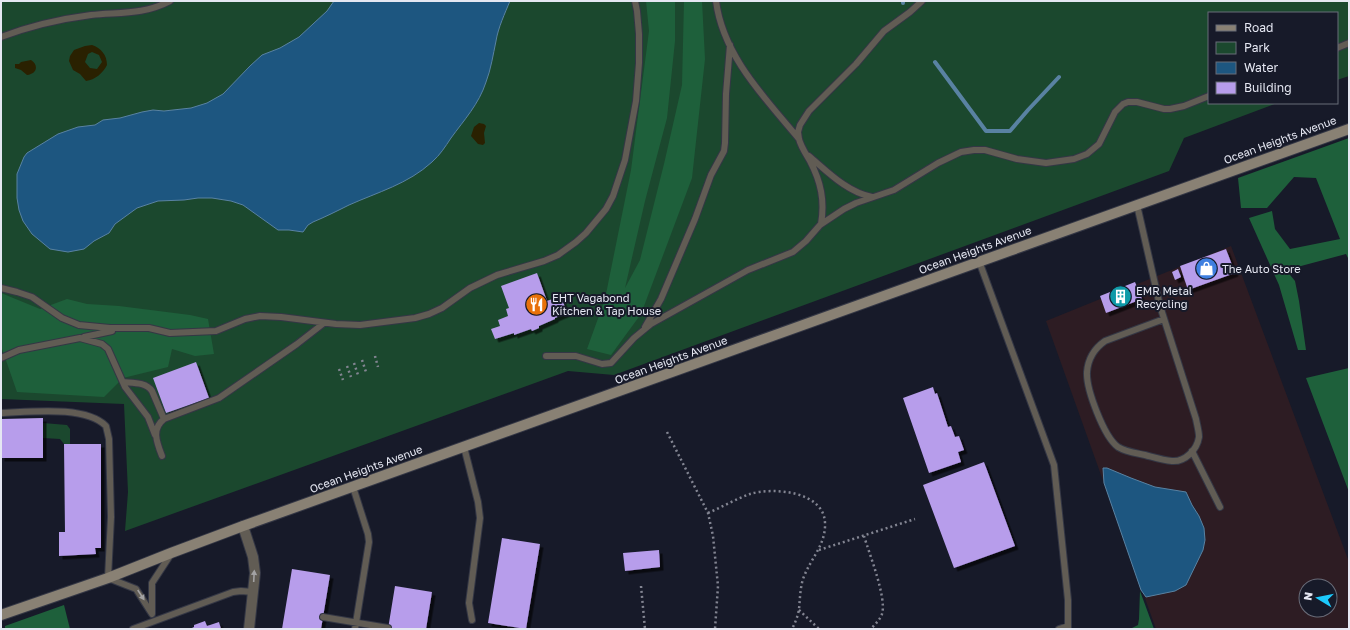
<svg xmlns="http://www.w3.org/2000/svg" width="1350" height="630" viewBox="0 0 1350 630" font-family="'Golos Text',sans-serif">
	<defs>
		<filter id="shadow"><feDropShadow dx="3.5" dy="3.5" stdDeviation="0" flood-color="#0009"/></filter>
	</defs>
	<rect width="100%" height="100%" fill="#171a29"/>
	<path fill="#2d1c23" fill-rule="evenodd" d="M1231,246L1349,562V629H1156L1046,321ZM1306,586H1330V610H1306Z"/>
	<path fill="#1b482e" d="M1,1H1349V76L1337,80V13H1209V103H1277L1184,138L1169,171L614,375L568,371L125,531L128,492L124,404L1,399Z
		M43,423L67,425L70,429V444H64L60,439L43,438Z"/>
	<path fill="#1e603b" d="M646,1H675V41L667,118L645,201L625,288L640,260L664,164L682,85L684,1H702L705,59L692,178L641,314L611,355L587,349L605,299L631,170L649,31Z
		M1349,138V260L1346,254L1286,270L1295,281L1299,301L1306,350H1298L1279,285L1249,218L1272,211L1275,229L1290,249L1340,239L1316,178L1294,177L1267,208H1241L1238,178Z
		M1,293L40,309L67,299L87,304L119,306L190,315L208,319L214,354L195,356L172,349L168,367L123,378L104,397L17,392L1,346Z
		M1349,368V492L1306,378Z
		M1140,591L1154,629H1130L1138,625L1139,619Z
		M64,605L70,629H5V626Z"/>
	<path fill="#2a2101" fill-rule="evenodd" d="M92,45C101,48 107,55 107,65C103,73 95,80 86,81L80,74L73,70L69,61L70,56L74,50L85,46ZM92,52L99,55L102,62L97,69L90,68L85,62L88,54Z
		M31,60C39,65 37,74 27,75L21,70L15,68V64H19L21,62Z
		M479,123L484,124L486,126L484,133L485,143L483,145L478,144L471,136L474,127Z"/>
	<path fill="#1d5680" stroke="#5982a2" d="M334,1H510C505,13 498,28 496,41C493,55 491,69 486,82C479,104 464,120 451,138C445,147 440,155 432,162C408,184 378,192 349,205C337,211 325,217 313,222L308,225L303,232L289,230H278L243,205L231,201L212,198H198L184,200L158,201L137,208L115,224L109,233L94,241L84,249L68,252L50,249L32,234L23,221L19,210L17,198V174L24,157L27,153L58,134L78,127L95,125L103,120L120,118L142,112L153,110L164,111L191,108L207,103L223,94L250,66L262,55L280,48L299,37L327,11Z
		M1103,468H1107L1131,478L1155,487L1186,492L1192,505L1199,516L1204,528L1205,540L1203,550L1186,585L1175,591L1146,597L1141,590L1104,483Z"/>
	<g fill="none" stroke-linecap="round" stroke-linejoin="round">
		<path stroke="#5982a2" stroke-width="4" d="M903,1V3
			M935,62L986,131H1010L1028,110L1059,77"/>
	</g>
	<path fill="#b79deb" filter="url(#shadow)" d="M1226,249L1235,273L1188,290L1180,266Z
		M1178,269L1181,277L1175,280L1172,272Z
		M537,273L547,301L561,296L567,313L555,318V319L539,326V328L532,331L531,329L514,335V333L495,339L491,329L500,326L498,320L508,316L506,309L509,308L501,286Z
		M1135,282L1142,299L1106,313L1100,296Z
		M196,362L209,398L166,413L153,378Z
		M933,387L935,394L937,393L948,427L951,426L955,437L959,436L964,450L958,452L961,462L929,473L903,398Z
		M43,418V458H1V419Z
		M64,444H101V548H95L96,554L59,556V532H65Z
		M984,462L1015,546L954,568L923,485Z
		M502,538L540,544L526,629L488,623Z
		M659,550L660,567L625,571L623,553Z
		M292,569L330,575L321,629H282Z
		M395,586L432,592L426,629H388Z
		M205,621L207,626L219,622L221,629H190L194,627V625Z"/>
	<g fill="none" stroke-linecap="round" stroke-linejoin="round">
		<defs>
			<path id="lane" d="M716,1C723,56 765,98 799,139
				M1,37C30,26 60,19 91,15C120,12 143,15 170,1
				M1337,48L1349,43
				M809,156C828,172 847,192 872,197
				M1137,205L1160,306L1196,419C1197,425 1199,431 1199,437C1197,450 1185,462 1172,461C1162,460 1153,457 1145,455C1136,453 1126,452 1118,447C1104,437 1086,389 1087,372C1088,359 1095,348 1105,341L1164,319
				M821,224C825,201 821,182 810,161C806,154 801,147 799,139L798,132L800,125L809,111L856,64L884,31L910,12L922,1
				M979,261L1054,465L1068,600V629
				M1,288L17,292L32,297L62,318L79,325L110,328H149L170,333L216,331L245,319L260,316L281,317L336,324L360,325L415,318L429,314L442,308L470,288L497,275L544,261L558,255L576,242L586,233L606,209L613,196L625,160L636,101L639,63V34L637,11L635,1
				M645,327L661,299L695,219L711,175L724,151L725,143L726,94L730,45
				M84,337L112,331
				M546,356H576L602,364L611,363L634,338L651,324L748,270L793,252L806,241L820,225L844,209L856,203L894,190L938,163L961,152L974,150H985L1017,159L1046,163L1074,159L1087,154L1099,144L1115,112L1123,104L1128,102H1137L1164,109H1170L1184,106L1209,96
				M1,358L19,350L80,338L102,344L108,349L125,387L148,417L155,435
				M123,382C133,383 146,382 152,391L164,419
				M1,413C30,412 85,405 106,426L109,439L111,517L108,578L136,589L152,614V583L171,554
				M464,447L478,502L480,518L469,603L472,620
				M1192,451L1220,507
				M162,456C157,443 151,429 164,419L219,398L297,344L324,323
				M353,487L368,534L369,542L355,629
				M323,617L388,628
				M133,629L233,592L241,591L253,592
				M1059,629L1068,626"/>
			<path id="street" d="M243,526L253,557L255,573L249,629"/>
			<path id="secondary" d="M1,615L108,578L171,553L243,526L1349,129"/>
		</defs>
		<use href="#lane" stroke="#343745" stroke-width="8"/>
		<use href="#street" stroke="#343745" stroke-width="12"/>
		<use href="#secondary" stroke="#343745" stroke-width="12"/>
		<path stroke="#838592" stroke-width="2.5" stroke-dasharray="2 3" stroke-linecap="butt" d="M375,356L378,367
			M362,360L366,372
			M354,363L358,375
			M347,366L351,377
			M339,369L343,380
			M667,432L708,513L713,536L718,586L715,629
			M708,513C722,507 736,499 750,494C773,487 824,491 825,523C826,545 810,559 803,579C800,589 800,599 799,609C798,616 795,623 792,629
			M864,536C869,553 887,598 882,614C880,620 875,624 871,629
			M819,550L915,519
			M641,586L645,629
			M799,610L819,629"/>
		<use href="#lane" stroke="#615c54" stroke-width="6"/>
		<use href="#street" stroke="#615c54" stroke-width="10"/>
		<use href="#secondary" stroke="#898174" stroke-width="10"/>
	</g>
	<defs><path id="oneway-solid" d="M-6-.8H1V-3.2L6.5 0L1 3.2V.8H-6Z"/></defs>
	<g fill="#a3a2a3">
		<use href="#oneway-solid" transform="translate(254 576) rotate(-87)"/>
		<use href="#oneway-solid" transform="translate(141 595) rotate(57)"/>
	</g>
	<defs>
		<symbol id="shop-disc" viewBox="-11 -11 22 22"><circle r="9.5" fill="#3f7fe0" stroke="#171a29"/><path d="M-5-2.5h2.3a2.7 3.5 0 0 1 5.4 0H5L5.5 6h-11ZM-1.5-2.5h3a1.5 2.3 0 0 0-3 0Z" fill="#fff"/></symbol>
		<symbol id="building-disc" viewBox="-11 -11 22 22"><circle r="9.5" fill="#0f9aa8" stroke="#171a29"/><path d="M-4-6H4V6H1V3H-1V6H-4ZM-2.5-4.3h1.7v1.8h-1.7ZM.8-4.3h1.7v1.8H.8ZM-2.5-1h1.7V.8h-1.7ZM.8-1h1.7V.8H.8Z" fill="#fff"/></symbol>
		<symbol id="restaurant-disc" viewBox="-11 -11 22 22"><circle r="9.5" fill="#e8710a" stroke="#171a29"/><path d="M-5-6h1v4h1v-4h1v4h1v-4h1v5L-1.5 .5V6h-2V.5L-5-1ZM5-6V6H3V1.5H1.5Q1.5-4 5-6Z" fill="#fff"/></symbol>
	</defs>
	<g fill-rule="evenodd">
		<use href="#shop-disc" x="1194" y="256" width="25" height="25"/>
		<use href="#building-disc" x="1108" y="284" width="25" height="25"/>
		<use href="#restaurant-disc" x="524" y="292" width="25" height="25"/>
	</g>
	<g text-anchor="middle" stroke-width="4" stroke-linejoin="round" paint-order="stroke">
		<g font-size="11" fill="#e5e7f2" stroke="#171a29">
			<text transform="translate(1280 140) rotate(-20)" y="4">Ocean Heights Avenue</text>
			<text transform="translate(975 250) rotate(-20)" y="4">Ocean Heights Avenue</text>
			<text transform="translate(671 360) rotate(-20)" y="4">Ocean Heights Avenue</text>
			<text transform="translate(366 469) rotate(-20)" y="4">Ocean Heights Avenue</text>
		</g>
		<g font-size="11" fill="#e5e7f2" stroke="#171a29" text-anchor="start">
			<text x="1222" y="273">The Auto Store</text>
			<text x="1136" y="295">EMR Metal<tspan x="1136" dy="13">Recycling</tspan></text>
			<text x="552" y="302">EHT Vagabond<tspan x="552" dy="13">Kitchen &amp; Tap House</tspan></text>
		</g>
	</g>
	<rect width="1350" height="630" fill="none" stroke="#e5e7f2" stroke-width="4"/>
	<rect x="1208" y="12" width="130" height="92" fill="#171a29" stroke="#696c79"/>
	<rect x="1216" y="25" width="20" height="6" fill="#898174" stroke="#696c79"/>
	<text x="1244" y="32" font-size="12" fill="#e5e7f2">Road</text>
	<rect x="1216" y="42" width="20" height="12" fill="#1b482e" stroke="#696c79"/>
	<text x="1244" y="52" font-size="12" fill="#e5e7f2">Park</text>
	<rect x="1216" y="62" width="20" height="12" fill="#1d5680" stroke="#696c79"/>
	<text x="1244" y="72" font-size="12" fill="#e5e7f2">Water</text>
	<rect x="1216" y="82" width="20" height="12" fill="#b79deb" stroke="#696c79"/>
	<text x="1244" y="92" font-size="12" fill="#e5e7f2">Building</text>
	<g transform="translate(1318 598) rotate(280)"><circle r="19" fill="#171a29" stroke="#696c79"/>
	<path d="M0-3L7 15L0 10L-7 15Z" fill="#1cc9fc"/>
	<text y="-6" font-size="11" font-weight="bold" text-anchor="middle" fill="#e5e7f2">N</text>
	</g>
</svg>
